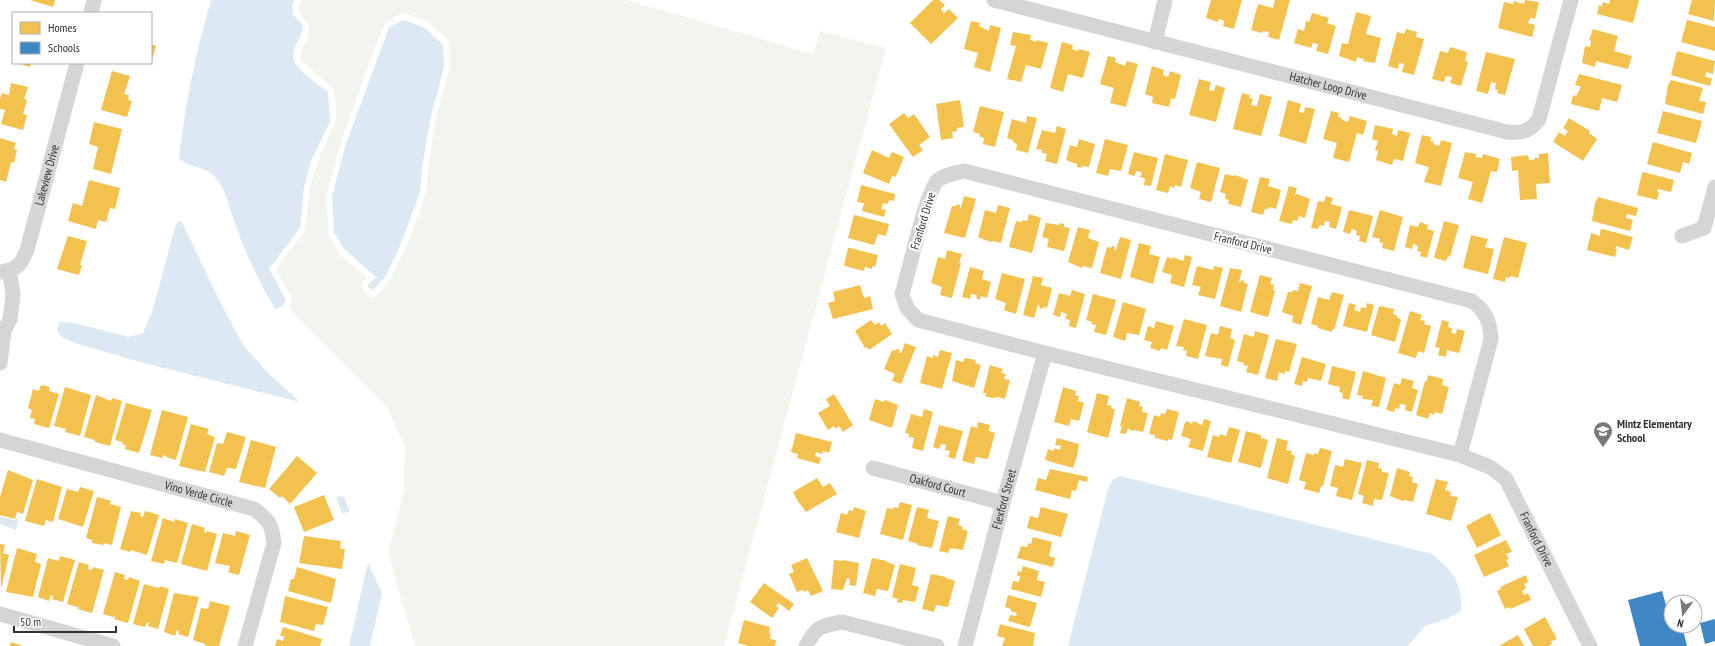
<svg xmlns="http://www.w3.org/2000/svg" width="1715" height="646" viewBox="0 0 1715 646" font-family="'PT Sans Narrow',sans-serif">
	<rect width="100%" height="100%" fill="#fff"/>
	<path fill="#f1f5ed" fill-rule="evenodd" d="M303,0H627L813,54L820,31L886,48L724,646H415L388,553L404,491L405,446L387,407L293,313L290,306L292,298L276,269L305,231L310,188L317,163L336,121V101L333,88L300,60C298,49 309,43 309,33C310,19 299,18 298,6ZM404,13L427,21L447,39L449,44L450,67L436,117L428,168L426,194L406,248L389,282L376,296L372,297C361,292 359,286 367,277L339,254L329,236L326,197L341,142L374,49L384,25L387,21Z"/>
	<path fill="#dce8f2" d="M211,0H295L292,5L293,15L303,25C303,38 294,43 293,54C291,67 318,84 328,92L330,121L311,161L304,187L300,228L269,269L286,300L283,306L275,309C260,284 247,257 237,229C230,212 227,192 216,178C207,166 188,168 179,158C185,105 196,51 211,0Z
		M404,20L425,28L443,45L444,67L431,116L422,168L420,192L400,246L385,277L373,290L367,286L376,277L343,248L334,232L332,196L346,144L389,27Z
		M179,221L182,222L219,300L243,345L268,373L300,402L144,363L78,344L61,337L57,330L60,322L74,323L129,337L143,333L152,312L176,224Z
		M1120,476L1432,554C1453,570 1463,584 1461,611L1449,618L1425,626L1408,646H1068L1108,489L1113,479Z
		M340,496L344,497L350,511L342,514L336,498Z
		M2,517L14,520L19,518L16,530L0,524V518Z
		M368,563L382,593L370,646H349Z"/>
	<path fill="#f2c14e" d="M30,0H55L53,7Z
		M933,0H939L945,5L941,9L944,13L949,9L958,18L931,44L910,23Z
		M1211,0H1242L1234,29L1223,26L1224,21L1219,19L1218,22L1206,18Z
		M1275,0H1290L1279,40L1268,37L1269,32L1263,31L1262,33L1251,30L1258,4L1273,8Z
		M1525,0L1539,2L1535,19L1530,18L1528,23L1535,25L1532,37L1498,28L1504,2L1513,4L1514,1L1524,4Z
		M1610,0H1639L1633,23L1597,14L1599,5L1602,6L1603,2L1609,4Z
		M1692,0H1715L1714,21L1688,14Z
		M1356,12L1371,16L1366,34L1381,38L1375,63L1363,61L1364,59L1357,57L1356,62L1339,56L1342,43L1348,44Z
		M1312,13L1329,18L1327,23L1336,26L1328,54L1316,51L1318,44L1313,43L1311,48L1294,43L1298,29L1304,31L1306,21L1309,22Z
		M1687,20L1715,27V51L1681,42Z
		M971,21L980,23L979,26L989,31L990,25L1001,28L990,72L974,67L978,53L964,49Z
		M1406,29L1417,32L1416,37L1424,39L1414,75L1402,72L1404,64L1399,63L1398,69L1388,66L1397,32L1404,34Z
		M1593,29L1618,36L1614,51L1632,56L1628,69L1596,61L1595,67L1582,63L1585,46L1590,47L1591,40H1589Z
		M1013,32L1031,35L1030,40L1036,42L1037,40L1048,43L1041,69L1026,65L1021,82L1007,79L1016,46L1010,45Z
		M1062,42L1073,45L1072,49L1078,51L1079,49L1090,52L1083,78L1068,74L1063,92L1050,88Z
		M151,44L156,46L151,64Z
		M1450,47L1467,52L1465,61L1468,62L1461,86L1450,83L1452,77L1446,76L1444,82L1432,79L1440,51L1448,53Z
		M1677,51L1715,61L1713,74L1706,72L1705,77L1712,78L1710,86L1671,75Z
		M1486,52L1515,59L1505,95L1497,93L1498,90L1495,89L1496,83L1491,82L1488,94L1476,91Z
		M1108,56L1116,58L1115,62L1125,66L1127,61L1138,64L1126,107L1110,103L1114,88L1100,84Z
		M16,63H31L30,67Z
		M1152,66L1164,70L1163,75L1168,77L1170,71L1181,75L1175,99L1171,98L1169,107L1152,103L1153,97L1145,94Z
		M112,71L130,76L124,94L129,95L128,100L132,101L127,117L101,110Z
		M1579,74L1622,85L1617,102L1602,98L1599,111L1571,104L1573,95L1576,96L1581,87L1575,85Z
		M1199,79L1211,82L1209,90L1214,91L1216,85L1225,88L1216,122L1189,115Z
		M1671,80L1703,88L1699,101L1706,102L1703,114L1665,104L1668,85Z
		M11,83L28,87L24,99L27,100L23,114L27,115L23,130L1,124L5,110L0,109V99L2,93L9,95Z
		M1242,93L1250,95L1249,98L1253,99L1251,105L1257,106L1260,94L1272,97L1261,136L1233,129Z
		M960,100L964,127L957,128V131L952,132L953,138L941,140L936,104Z
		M1288,100L1301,104L1299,112L1304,113L1305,107L1315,109L1306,144L1279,136Z
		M980,106L1004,112L995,147L983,144L984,138L979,136L980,134L973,132Z
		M1331,111L1339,113L1338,117L1342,118V120L1348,122L1350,116L1367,121L1363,135L1357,133L1349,162L1333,158L1337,143L1323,139Z
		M1663,111L1702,121L1696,143L1657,133Z
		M904,113L908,118L914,114L930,137L919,145L923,150L913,157L889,124Z
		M1027,116L1037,118L1028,153L1016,150L1017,144L1013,142V140L1007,138L1012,119L1026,123Z
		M1569,118L1590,131L1589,133L1597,139L1583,161L1553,142L1559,132L1565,136L1568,131L1563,128Z
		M94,122L122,129L111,174L93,169L98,147L89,144Z
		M1375,125L1393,129L1392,134L1397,136L1398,130L1410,133L1403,161L1394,159L1392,165L1376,160L1378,151L1375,150L1378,141L1372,139Z
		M1057,126L1066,129L1057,164L1045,161L1047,154L1042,153V150L1036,149L1042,130L1055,133Z
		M1422,135L1431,137L1430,141L1434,142L1433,144L1439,146L1441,140L1452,143L1441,186L1424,182L1429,167L1415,163Z
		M0,138L16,143L14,149L17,150L14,163L11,162L6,182L0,180Z
		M1079,139L1095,144L1089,167L1082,166V168L1077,167V164L1066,160L1070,145L1077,147Z
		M1105,139L1128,145L1121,171L1110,169L1108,176L1096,173Z
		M1653,142L1692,153L1689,164L1683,162L1680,173L1647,164Z
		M872,150L889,158L892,152L904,157L897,174L895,177L892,176L889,184L863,173Z
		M1134,152L1158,158L1151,186L1144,185L1145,178L1140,177L1142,172L1136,171L1135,176L1128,174Z
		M1465,152L1476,154L1475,157L1482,158L1483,154L1500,159L1497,172L1491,171L1482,203L1468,199L1473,182L1458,178Z
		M1548,153L1550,183L1536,184L1537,199L1520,200L1518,170L1512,171L1511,157L1528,155L1529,160H1535L1534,158H1539V154Z
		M1165,154L1188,160L1181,187L1175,185L1174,188L1170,186L1168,193L1156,190Z
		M1197,162L1220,168L1211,202L1199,199L1201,192L1190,188Z
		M1643,172L1674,180L1671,192L1658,189L1657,192H1659L1657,200L1637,195L1642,173Z
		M1225,174L1233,176L1235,175L1248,180L1241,207L1228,204L1229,200L1225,199L1226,194L1220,192Z
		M1260,177L1270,179L1268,186L1281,190L1276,209L1269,207L1268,209H1265L1263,215L1251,212Z
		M89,180L120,188L115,209L110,208L106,222L98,220L96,229L68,221L73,203L82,206Z
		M861,185L895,194L894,201L889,200L888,204L883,203L881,209L886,210L884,217L862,211L864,203L857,202Z
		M1289,186L1297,188L1295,195L1297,194L1310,199L1305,218L1299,216L1297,221L1293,220L1292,224L1279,221Z
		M964,196L976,199L965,238L944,233L952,206H956L957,204L960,205V207L961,208Z
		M1326,196L1333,198L1331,204L1342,207L1336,229L1329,227L1330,222L1325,221L1324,226L1320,225L1318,229L1311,228L1318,201L1324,202Z
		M1598,197L1638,208L1636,216L1627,214L1626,218L1633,220L1630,231L1592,221L1595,203Z
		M998,205L1010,208L1001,243L992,241L991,242L978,237L985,210L996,213Z
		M1349,210L1373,216L1366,243L1359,241L1360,236L1356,235L1357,231L1352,229L1350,234L1343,232Z
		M1380,210L1403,217L1394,251L1382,248L1383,243L1379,242L1380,239L1372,237Z
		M1029,214L1041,218L1032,253L1009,247L1016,221L1022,222L1023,220L1027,221Z
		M854,215L889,224L886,236L878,234L874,245L848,238Z
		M1444,221L1459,225L1450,257L1448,256L1446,261L1434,258Z
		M1420,222L1428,225L1427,229L1434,231L1427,258L1420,256L1421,252L1417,251L1418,246L1413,244L1412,249L1405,247L1410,225L1418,227Z
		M1046,223L1059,225L1060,223L1064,224V227L1070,228L1064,251L1047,247L1049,239L1042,237Z
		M1078,227L1090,230L1088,238L1099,242L1092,268L1083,266L1082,268L1068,262Z
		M1602,229L1633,237L1629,250L1616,246L1615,249H1617L1615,257L1587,250L1591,233L1600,236V231Z
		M1471,235L1488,239L1485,247L1494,249L1488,274L1463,268Z
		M68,236L87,241L80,265H82L79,275L57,269Z
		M1120,237L1131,240L1121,279L1100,273L1107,247L1111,248L1112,246L1115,247L1114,249L1116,250Z
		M1504,237L1527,243L1518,278L1510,276V278L1506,277L1505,282L1493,279Z
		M1139,243L1151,246L1149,254L1160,257L1153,284L1130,277Z
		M848,248H850L878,255L875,267L872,266V269L865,267L864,271L845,266L844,265Z
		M947,250L962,254L959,263H961L952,298L940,295L942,287L931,283L938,257L945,259Z
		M1185,255L1192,257L1184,287L1170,283L1172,275L1162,272L1167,257L1172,259L1173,257L1183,261Z
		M1197,266L1213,270L1214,266L1223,268L1215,299L1198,295L1201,287L1192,285Z
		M970,267L984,271L982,279L991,282L987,298L981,296L980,300L976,298L977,295L971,294L970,299L962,297Z
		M1230,268L1242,270L1239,282H1241V280L1245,281L1244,283L1248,284L1241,312L1220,306Z
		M1002,273L1025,279L1016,314L1004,310L1006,303L995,299Z
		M1260,275L1272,278L1270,284L1274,285L1273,290L1275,291L1268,317L1250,312Z
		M1033,276L1043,278L1041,285L1052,288L1047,308L1043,307L1042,309L1039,308L1040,306L1038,305L1034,318L1023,315Z
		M1300,283L1312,286L1301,325L1292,322L1293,316L1282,312L1288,292H1292L1293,290L1298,291Z
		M860,285L864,298L870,296L873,309L833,319L828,303L835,301L833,292Z
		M1072,290L1085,294L1076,328L1069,326L1070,320L1065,319L1067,314L1061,312L1060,317L1053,315L1059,293L1070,296Z
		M1332,292L1344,295L1334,330L1332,329V332L1318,328V326L1311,324L1318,297L1329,300Z
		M1093,294L1116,300L1106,335L1094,332L1096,325L1091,324L1092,322L1086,320Z
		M1123,302L1146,309L1139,335L1127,333L1125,341L1113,337Z
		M1349,303L1356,305L1354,310L1360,312L1361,307L1366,308L1367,303L1374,305L1367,332L1343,326Z
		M1379,306L1394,309L1393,314L1397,315L1396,316L1401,320L1395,342L1371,335Z
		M1410,311L1422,315L1420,320L1425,321L1424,324L1431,326L1424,353L1418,351L1416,358L1398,353Z
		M1184,319L1207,325L1198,359L1186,356L1187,351L1183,350L1184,347L1176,346Z
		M871,320L875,325L879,322L881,326L885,323L892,334L869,350L867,347L865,348L855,331Z
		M1442,320L1449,322L1448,327L1452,328L1451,333L1456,334L1457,329L1465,331L1459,353L1447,350L1446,357L1438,355L1440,348L1435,347Z
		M1156,321L1174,326L1167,350L1161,348L1160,351L1150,348L1152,342L1144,340L1148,326L1154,328Z
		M1220,326L1232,329L1230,338L1235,340L1228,367L1221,365L1222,359L1205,356L1211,333L1218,335Z
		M1255,331L1269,335L1258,375L1246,372L1248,366L1243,365L1244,363L1237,361L1244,334L1254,337Z
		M1276,339L1297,344L1289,372L1285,371V374L1279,372L1277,381L1265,378Z
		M905,343L916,347L901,384L892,381L895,374L884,369L892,350L895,351L896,349L900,350L899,353H901Z
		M940,350L952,353L942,389L920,383L927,356L933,358V355L938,357Z
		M1302,357L1326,364L1321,381L1308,378L1307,382L1303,381L1302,386L1294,384Z
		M965,358L976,360L975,363L981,365L974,388L952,381L956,360L963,362Z
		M990,365L1003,369L1001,373L1006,374L1004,379L1010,380L1005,399L998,397L992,398L985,396L986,393H983Z
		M1332,366L1356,372L1349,400L1342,398L1343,393L1339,392L1340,387L1328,384Z
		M1363,371L1386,378L1379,407L1371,406L1373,400L1362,399L1363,396L1357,395Z
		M1428,375L1443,379L1442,385L1449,387L1442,414L1435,412L1434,415L1430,413L1428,419L1416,415L1425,381H1427Z
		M1402,378L1414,381L1412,388L1418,390L1412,412L1405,410L1406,405L1400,404L1399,409L1395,408L1394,412L1386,410L1394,383L1400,385Z
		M41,385L50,387L49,391L59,394L49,428L34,424L35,419L30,418L32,410L28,408L33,389L39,391Z
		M65,387L91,395L80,436L65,432L66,429L54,426Z
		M1063,387L1076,391L1075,395L1079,396L1078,401L1084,403L1079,421L1071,419L1069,426L1054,422Z
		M1097,393L1109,396L1107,405L1112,406L1111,408L1115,410L1108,438L1087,432Z
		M834,394L853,425L843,432L839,426L835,429L834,426L828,430L818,413L830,406L826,399Z
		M96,395L111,401L112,398L122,401L110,446L95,442V440L84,437Z
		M1127,398L1140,402L1139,406L1143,407L1142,412L1148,413L1143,432L1134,430L1132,431L1128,428L1126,434L1120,433L1122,426H1120Z
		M875,399L884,402L885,400L898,405L892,428L869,420Z
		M126,403L152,410L139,453L125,449L126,445L122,444L123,442L115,440Z
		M924,409L933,412L923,451L912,448L914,438L909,437V434L905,433L911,414L922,417Z
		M1167,409L1179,412L1172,440L1168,439V441L1155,438V435L1149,434L1154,415L1160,417L1161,413L1165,414Z
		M162,410L188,417L176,460L166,457V456L164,455L162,458L150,455Z
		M1204,419L1211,421L1203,451L1188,447L1191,439L1181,436L1185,423L1187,421L1192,424L1193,421L1202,425Z
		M978,422L990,425L989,431L995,433L988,459L976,457L974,464L962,461L971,426L977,428Z
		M191,424L209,429L207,434L215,437L205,472L179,466Z
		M939,425L963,431L955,459L948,457L950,451L945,450L946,445L941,444L939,449L933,447Z
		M1229,427L1240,430L1231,463L1207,457L1213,435L1219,437L1220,434L1226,436Z
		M1246,431L1261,435V438L1268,440L1261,468L1238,462Z
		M227,432L246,437L236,469L227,468L224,476L209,472L217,443L223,444Z
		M796,433L832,442L829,453L823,451L822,454L816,452L815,456L821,458L819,464L797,458L798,454L791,452Z
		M1057,438L1079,444L1077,456L1073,468L1045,460L1048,449L1054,451V448L1060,450L1061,446L1055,445Z
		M1277,438L1288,441L1286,450L1292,451L1291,454L1295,456L1288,484L1267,478Z
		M251,440L276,447L265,488L239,482Z
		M1320,448L1332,451L1323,486H1321L1319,493L1304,489L1306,482L1299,480L1306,453L1314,455V453L1318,454Z
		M297,456L317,473L290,504L282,496L280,498L269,489Z
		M1345,459L1362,463L1352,500L1336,496L1338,488L1330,486L1335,465L1343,467Z
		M1367,460L1379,463L1378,468L1382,469V472L1389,473L1382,500L1374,499L1373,506L1362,503L1364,496L1358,494Z
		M1397,468L1410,472L1409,476L1413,477L1412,482L1418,484L1413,502L1405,500L1403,501L1390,496Z
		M1050,469L1088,477L1087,482L1079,480L1076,491L1072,490L1070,499L1035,490L1038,478L1046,480Z
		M8,470L33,480L23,514L17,512L15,519L0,515V497Z
		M817,478L823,487L830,483L837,494L806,512L797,500L793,492Z
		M37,479L62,487L53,522L46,520L44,526L25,521Z
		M1436,479L1448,482L1445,490L1451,492L1450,496L1458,497L1451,521L1426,514Z
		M80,487L94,491L83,527L58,519L67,489L78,492Z
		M324,495L334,520L304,532L294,507Z
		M97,497L111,501L109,506L111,504L121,507L112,545L104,543L103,545L92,543V540L86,538Z
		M900,502L912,505L903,540L880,534L887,508L893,509L894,507L898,508Z
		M854,507L866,511L859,538L836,532L841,513L847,515L849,510L853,511Z
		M917,507L929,510L927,518L939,521L932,548L917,545L918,544L908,541Z
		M1041,507L1068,514L1061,537L1027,528L1030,516L1038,518Z
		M131,511L141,513L140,516L143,517L145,511L159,515L147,555L131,550L130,552L120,549Z
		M1490,513L1501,535L1477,548L1466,526Z
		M948,516L960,519L958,525L963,527L962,529L968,531L963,550L950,548L948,553L939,551Z
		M163,518L174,522L175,519L188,523L177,563L165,560L164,564L151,561Z
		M192,524L205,528L204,532L206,533L207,531L217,534L207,571L181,564Z
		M236,531L250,535L239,575L228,572L230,566L215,563L223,533L235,536Z
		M304,536L341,541L340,549H345L342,569L299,563Z
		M1033,537L1052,542L1049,556L1055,558L1053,567L1017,558L1021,546L1027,547L1028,543L1031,544Z
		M1506,540L1512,552L1506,554L1509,559L1506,560L1509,566L1484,577L1474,555Z
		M0,544L5,545L3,553L9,555L1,589Z
		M17,548L37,554L35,562L41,564L33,597L6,592Z
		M60,556L75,560L63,602L52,599L53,596L51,595L49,601L38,597L48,558L59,561Z
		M807,558L823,591L811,596L808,590L804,592L803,590L797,592L789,574L794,572L791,565Z
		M872,558L887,561V562L895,565L888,591L877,589L875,596L863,593Z
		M834,560L842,561V560L859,563L856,586L849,585L850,579L847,578L843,590L831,589Z
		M79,562L89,565L88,569L92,570L93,567L104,570L92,613L78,609L79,606L77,607L67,604Z
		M900,564L916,568L912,585L919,587L915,602L903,600L902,603L897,602L898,599L892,597Z
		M1023,566L1039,571L1037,580L1045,582L1041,597L1011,589L1013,581L1019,582L1020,576H1017L1018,571L1021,572Z
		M297,567L336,579L331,603L288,591L291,579H294Z
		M115,572L125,575L124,579L128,580L129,577L140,581L128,623L114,619L115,616H114L113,617L103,614Z
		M931,574L946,577V578L955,581L948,607L936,605L934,612L922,609Z
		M1526,575L1528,582L1524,584L1526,588L1522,591L1524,595L1528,593L1531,600L1510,609L1509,607L1505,609L1497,591L1501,589L1500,587Z
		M764,583L794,604L789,611L779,603L776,606L779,608L772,618L750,602Z
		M144,584L159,588L160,586L169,589L158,629L148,626L149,623L147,622L145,627L133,624Z
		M174,593L199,597L188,637L178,634L179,631L177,630L175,636L164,632Z
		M1008,595L1037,603L1030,627L1008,621L1010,615L1016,616L1017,613L1011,611V609L1005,607Z
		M285,596L328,607L323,625L316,624L314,631L280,622Z
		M210,601L230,606L219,646H205V644L193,640L201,608L208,609Z
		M1545,617L1556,637V640L1551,641L1552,644L1549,646H1533L1524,629Z
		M744,620L770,627L769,633L771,634L770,639L776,640L775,646H748L738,643Z
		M1000,624L1035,633L1033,646H1002L1005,638L997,636Z
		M283,627L322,639L320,646H275L277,639L283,641L284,636H280Z
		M1518,635L1524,646H1499Z
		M11,642L23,646H10Z"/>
	<path fill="#3f88c5" d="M1662,591L1669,616L1671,615V626H1682L1687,646H1640L1628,600Z
		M1715,619V641L1705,644L1700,623Z"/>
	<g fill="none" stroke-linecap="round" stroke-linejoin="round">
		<g stroke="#d5d5d5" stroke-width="15">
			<path id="s1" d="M994,0L1507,132C1521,134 1531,131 1539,119L1571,0"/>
			<path d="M91,13L94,0"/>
			<path d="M1155,42L1165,0"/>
			<path d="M1682,236L1704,228L1715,187"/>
			<path id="s2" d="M0,272C18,269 20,266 27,250L77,63"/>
			<path d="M0,363L4,331L10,319L12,304L13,293L9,271"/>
			<path id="s3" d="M0,440L254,509C269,520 272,525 274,543L245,646"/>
			<path id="s4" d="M1460,455L1491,339C1490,322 1486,311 1472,301L964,171C956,173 946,174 938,180C927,189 908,275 902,294L907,308L918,320L1045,353L1460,455L1490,467L1506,479L1590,646"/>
			<path id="s5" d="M873,468L1003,503"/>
			<path d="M0,614L113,646"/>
			<path d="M806,646C816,627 820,626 842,622L937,646"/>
			<path id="s6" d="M965,646L1003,503L1045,353"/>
		</g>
	</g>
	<defs>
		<symbol id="school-pin" viewBox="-11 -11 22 30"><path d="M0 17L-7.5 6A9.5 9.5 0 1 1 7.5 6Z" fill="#797979" stroke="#fff"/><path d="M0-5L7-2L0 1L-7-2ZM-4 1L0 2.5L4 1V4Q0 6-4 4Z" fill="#fff"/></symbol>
	</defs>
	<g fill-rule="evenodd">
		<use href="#school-pin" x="1592" y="420" width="22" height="30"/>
	</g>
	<g text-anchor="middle" stroke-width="4" stroke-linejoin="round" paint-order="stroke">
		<g font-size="12" fill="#313131" stroke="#fff">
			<text dy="4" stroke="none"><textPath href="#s1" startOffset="345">Hatcher Loop Drive</textPath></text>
			<text dy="4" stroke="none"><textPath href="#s2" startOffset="115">Lakeview Drive</textPath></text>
			<text transform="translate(923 221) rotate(-73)" y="4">Franford Drive</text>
			<text transform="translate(1243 243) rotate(14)" y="4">Franford Drive</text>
			<text dy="4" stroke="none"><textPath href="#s5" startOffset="67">Oakford Court</textPath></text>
			<text dy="4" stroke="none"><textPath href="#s3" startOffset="206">Vino Verde Circle</textPath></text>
			<text dy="4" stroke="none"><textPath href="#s6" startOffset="152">Flexford Street</textPath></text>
			<text dy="4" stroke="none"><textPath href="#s4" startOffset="1546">Franford Drive</textPath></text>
		</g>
		<g font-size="12" font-weight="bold" fill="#313131" stroke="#fff" text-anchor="start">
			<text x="1617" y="428">Mintz Elementary<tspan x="1617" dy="14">School</tspan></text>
		</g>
	</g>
	<rect x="12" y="12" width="140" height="52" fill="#ffffff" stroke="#adadad"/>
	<rect x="20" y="22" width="20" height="12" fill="#f2c14e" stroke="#adadad"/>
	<text x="48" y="32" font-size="12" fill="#313131">Homes</text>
	<rect x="20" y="42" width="20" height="12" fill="#3f88c5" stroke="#adadad"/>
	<text x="48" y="52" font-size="12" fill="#313131">Schools</text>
	<g transform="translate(1683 614) rotate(195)"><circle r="19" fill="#ffffff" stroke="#adadad"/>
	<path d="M0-3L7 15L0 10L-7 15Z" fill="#797979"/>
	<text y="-6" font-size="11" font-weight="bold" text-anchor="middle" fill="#313131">N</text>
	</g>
	<path d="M14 626v6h102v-6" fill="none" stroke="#313131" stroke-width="2"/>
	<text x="20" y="626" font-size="12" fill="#313131" stroke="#ffffff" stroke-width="3" paint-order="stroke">50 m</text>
</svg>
